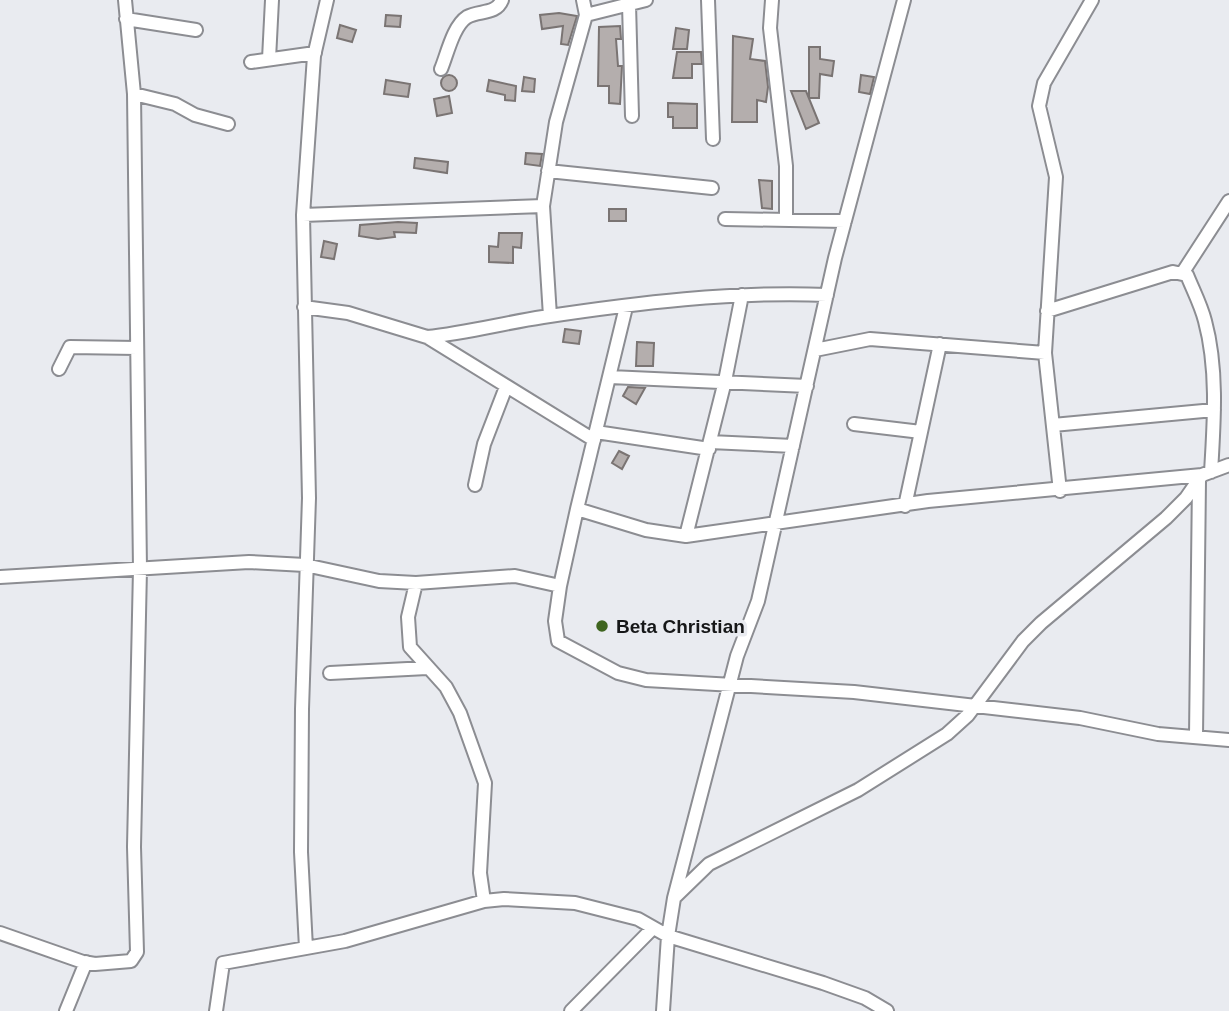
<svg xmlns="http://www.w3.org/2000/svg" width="1229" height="1011" viewBox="0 0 1229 1011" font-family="Arial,sans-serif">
	<rect width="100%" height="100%" fill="#e9ebf0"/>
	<path fill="#b4aead" stroke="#7a7473" stroke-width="2" d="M559,13L577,16L568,45L561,44L563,26L542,29L540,15Z
		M386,15L401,16L400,27L385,26Z
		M340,25L356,30L352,42L337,38Z
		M620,26L621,39H616L618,66H622L620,104L609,103V86H598L599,27Z
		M676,28L689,30L687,49H673Z
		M733,36L753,39L750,59L765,61L768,87L766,102L757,100V122H732Z
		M809,47H820V59L834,61L832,76L820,74L819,98H809Z
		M677,52H701L702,64H692V78H673Z
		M861,75L874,77L870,94L859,92Z
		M441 83a8 8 0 1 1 16 0a8 8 0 1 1-16 0Z
		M524,77L535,79L534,92L522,91Z
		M386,80L410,84L408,97L384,94Z
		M489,80L516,86L515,101L505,100V95L487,91Z
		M791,91H806L819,123L806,129Z
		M449,96L452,113L437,116L434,99Z
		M668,103L697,104V128H673V117H668Z
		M526,153L542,154L540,166L525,164Z
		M415,158L448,162L447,173L414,168Z
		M759,180L772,181V209L762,208Z
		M609,209H626V221H609Z
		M398,222L417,223L416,233L394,232L395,237L378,239L359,236L360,225Z
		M499,233H522L521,248L513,247V263L489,262V246L498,247Z
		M324,241L337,244L334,259L321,257Z
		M565,329L581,331L579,344L563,342Z
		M637,342L654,343L653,366H636Z
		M628,387L645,388L636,404L623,396Z
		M619,451L629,456L622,469L612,463Z"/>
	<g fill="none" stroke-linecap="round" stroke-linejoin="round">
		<defs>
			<path id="street" d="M708,0L713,139
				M772,0L770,28L786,166V220
				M629,4L632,116
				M586,15L646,0
				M126,19L196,30
				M269,59L272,0
				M251,62L315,53
				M441,69C447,55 453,26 467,17C479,10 496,15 502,0
				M134,94L175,104L195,115L228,124
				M548,171L712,188
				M543,206L550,316
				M303,215L543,206L556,122L586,15L583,0
				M725,219L845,221
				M1183,272L1229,201
				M304,307L348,313L427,337L594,440
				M1047,311L1173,272L1187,275C1193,290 1201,305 1205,321C1218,369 1214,423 1211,472
				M427,337C466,333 504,323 543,317C636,303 733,291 827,295
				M815,350L870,339L1045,353
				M59,369L70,347L137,348
				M610,377L807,386
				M854,424L921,432
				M1053,425L1214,410
				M596,432L709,449
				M710,442L793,446
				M475,485L484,444L506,387
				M1060,491L1045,353L1056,177L1039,106L1044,83L1092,0
				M905,506L940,344
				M577,509L626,307
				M686,536L725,381L742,295
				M0,577L249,562L305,565L379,581L416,583L515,576L560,586L577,509L646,530L686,536L928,501L1202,475L1229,465
				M416,583L408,617L410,647L446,687L460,713L485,783L480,873L484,901
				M560,586L555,621L558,641L618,673L646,680L854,692L1080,718L1158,734L1229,740
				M330,673L427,668
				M1196,736L1199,481
				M675,897L709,864L858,790L947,734L968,715L1023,641L1041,623L1166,518L1186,498L1202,475
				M0,933L83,962L95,964L131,961L137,952L134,847L140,569L134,94L125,0
				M306,948L301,852L302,709L309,498L303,215L314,56L327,0
				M66,1011L86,962
				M216,1011L223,963L345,941L484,901L504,899L575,903L638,919L668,936L823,983L865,998L887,1011
				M571,1011L653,928
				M663,1011L668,936L674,898L737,656L758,601L835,258L904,0"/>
		</defs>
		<use href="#street" stroke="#8c8d92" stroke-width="16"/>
		<use href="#street" stroke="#fff" stroke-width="12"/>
	</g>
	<circle fill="#3f651f" stroke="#e9ebf0" stroke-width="2.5" cx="602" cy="626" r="7"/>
	<g text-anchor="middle" stroke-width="7" stroke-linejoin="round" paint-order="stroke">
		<g font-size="19" font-weight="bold" fill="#161718" stroke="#e9ebf0" text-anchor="start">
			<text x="616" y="633">Beta Christian</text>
		</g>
	</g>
</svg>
